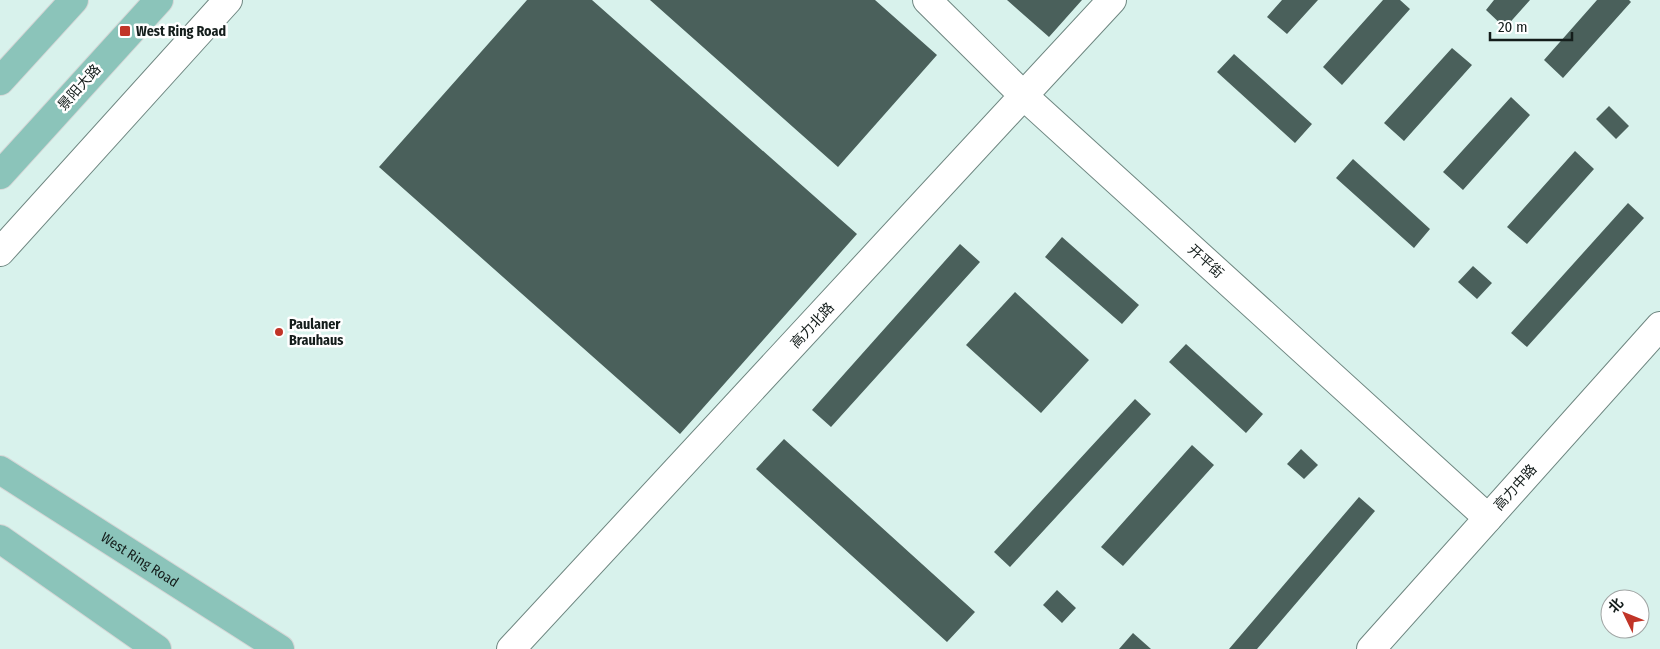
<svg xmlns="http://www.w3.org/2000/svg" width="1660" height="649" viewBox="0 0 1660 649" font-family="'Fira Sans Condensed','Noto Sans SC',sans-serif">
	<rect width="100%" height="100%" fill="#d8f2ec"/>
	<path fill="#4a605b" d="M527,0H592L857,234L680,434L379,167Z
		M650,0H875L937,55L838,167Z
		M1007,0H1082L1049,37Z
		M1282,0H1318L1287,34L1267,17Z
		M1383,0H1400L1410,9L1342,85L1323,67Z
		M1494,0H1530L1505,28L1486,10Z
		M1597,0H1629L1631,2L1563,78L1544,60Z
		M1452,48L1472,65L1404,141L1384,123Z
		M1234,54L1312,124L1295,143L1217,72Z
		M1511,97L1530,115L1463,190L1443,172Z
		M1609,106L1629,126L1616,139L1596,119Z
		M1575,151L1594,169L1527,244L1507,227Z
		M1353,159L1430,229L1414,248L1336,178Z
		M1628,203L1644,218L1527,347L1511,333Z
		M1062,237L1139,305L1122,324L1045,257Z
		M960,244L980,262L831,427L812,410Z
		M1473,266L1492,283L1477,299L1458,282Z
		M1015,292L1089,360L1041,413L966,345Z
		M1186,344L1263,414L1246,433L1169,362Z
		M1135,399L1151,414L1010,567L994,552Z
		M784,439L975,612L947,642L756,469Z
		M1192,445L1214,465L1123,566L1101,547Z
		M1301,449L1318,465L1304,479L1287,464Z
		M1359,497L1375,511L1257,649H1229Z
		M1057,590L1076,608L1062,623L1043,605Z
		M1133,633L1151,649H1119Z"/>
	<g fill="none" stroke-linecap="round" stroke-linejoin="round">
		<defs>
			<path id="minor" d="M927,0L1025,97L1488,518
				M511,649L1112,0"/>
			<path id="tertiary" d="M0,252L228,0
				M1371,649L1660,326"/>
			<g id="primary">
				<path d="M0,81L74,0"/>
				<path d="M0,175L159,0"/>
				<path id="s1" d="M0,470L280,649"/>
				<path d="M0,539L157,649"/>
			</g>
		</defs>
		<use href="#minor" stroke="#6e8680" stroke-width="30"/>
		<use href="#tertiary" stroke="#6e8680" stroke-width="30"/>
		<use href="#primary" stroke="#d5d6d6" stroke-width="30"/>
		<use href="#minor" stroke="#fff" stroke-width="28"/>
		<use href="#tertiary" stroke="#fff" stroke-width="28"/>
		<use href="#primary" stroke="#8bc4ba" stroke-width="28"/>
	</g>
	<g fill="#c13427" stroke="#fff" stroke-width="2">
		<rect x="119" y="25" width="12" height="12" rx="2.5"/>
		<circle cx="279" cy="332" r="5"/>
	</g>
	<g text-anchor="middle" stroke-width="5" stroke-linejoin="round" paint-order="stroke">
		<g font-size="14" font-weight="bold" fill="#141d1b" stroke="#fff" text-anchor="start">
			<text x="136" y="36">West Ring Road</text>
			<text x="289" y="329">Paulaner<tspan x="289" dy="16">Brauhaus</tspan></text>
		</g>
		<g font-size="14" fill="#141d1b" stroke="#fff">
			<text transform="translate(79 87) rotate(-48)" y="5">景阳大路</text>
			<text transform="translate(1206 261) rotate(42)" y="5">开平街</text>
			<text transform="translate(812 325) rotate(-47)" y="5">高力北路</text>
			<text transform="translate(1515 487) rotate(-48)" y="5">高力中路</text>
			<text dy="5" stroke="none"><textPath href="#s1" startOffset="166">West Ring Road</textPath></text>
		</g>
	</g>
	<g transform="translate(1625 614) rotate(313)"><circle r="24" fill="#ffffff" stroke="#a1a5a4"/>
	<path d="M0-4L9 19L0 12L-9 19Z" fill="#c13427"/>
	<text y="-8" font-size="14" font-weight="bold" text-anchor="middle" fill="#141d1b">北</text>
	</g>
	<path d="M1490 32v8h82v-8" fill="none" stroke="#141d1b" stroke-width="2.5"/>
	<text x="1498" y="32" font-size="15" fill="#141d1b" stroke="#ffffff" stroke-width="4" paint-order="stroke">20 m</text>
</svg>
